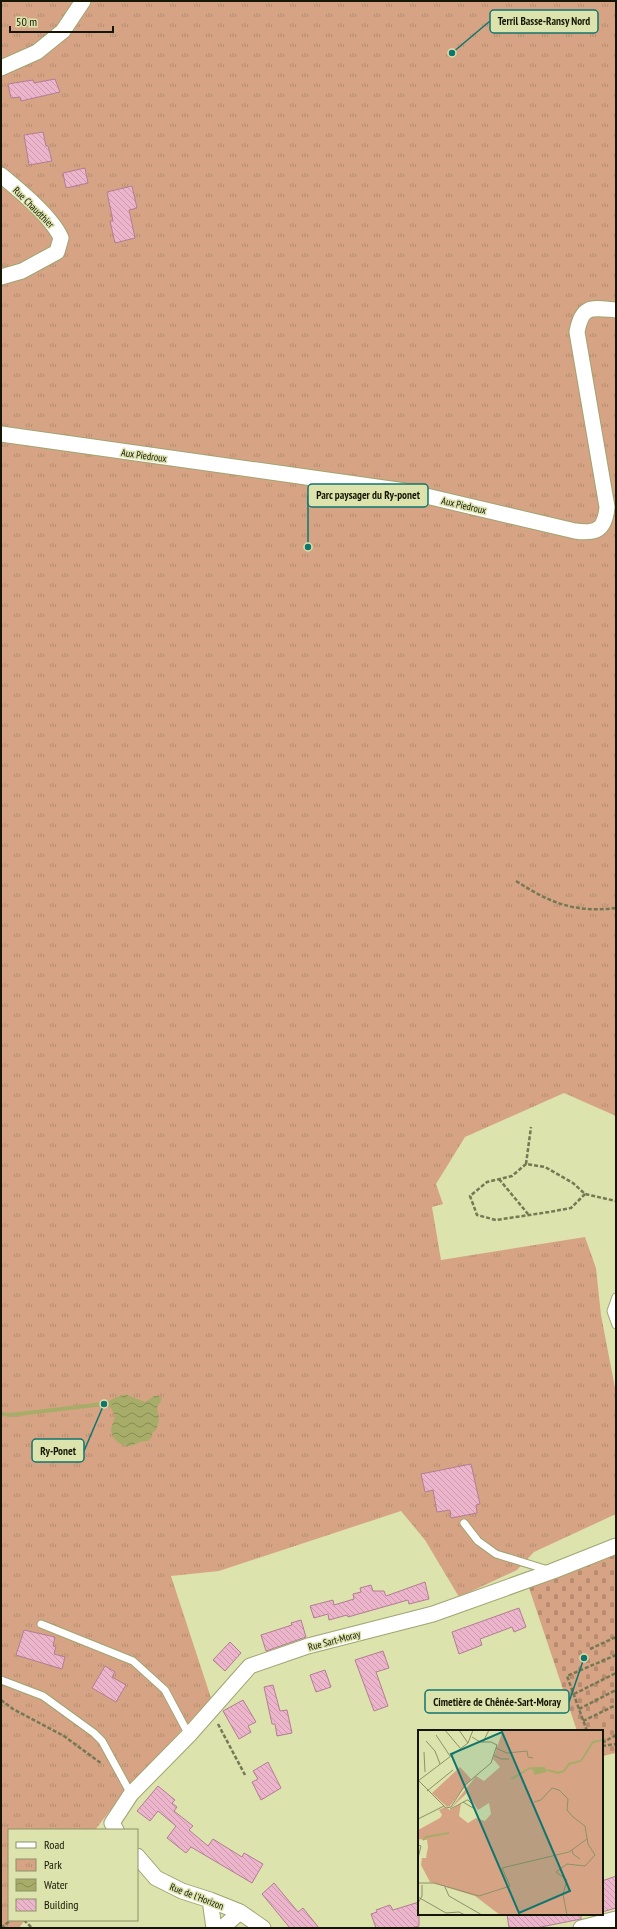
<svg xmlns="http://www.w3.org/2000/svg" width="617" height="1929" viewBox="0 0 617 1929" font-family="'PT Sans Narrow',sans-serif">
	<defs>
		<pattern id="cemetery-stones" width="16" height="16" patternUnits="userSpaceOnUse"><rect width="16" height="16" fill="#d6a484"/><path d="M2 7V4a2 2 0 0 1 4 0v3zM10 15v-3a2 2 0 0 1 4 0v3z" fill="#b78c70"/></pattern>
		<pattern id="park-tufts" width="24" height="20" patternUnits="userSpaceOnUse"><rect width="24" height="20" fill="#d6a484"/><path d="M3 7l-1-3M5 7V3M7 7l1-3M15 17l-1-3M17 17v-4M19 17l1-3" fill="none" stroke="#b78c70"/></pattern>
		<pattern id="water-waves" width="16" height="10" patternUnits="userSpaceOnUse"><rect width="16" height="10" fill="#a7ad69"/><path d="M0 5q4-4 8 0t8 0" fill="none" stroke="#878c54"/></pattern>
		<pattern id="building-back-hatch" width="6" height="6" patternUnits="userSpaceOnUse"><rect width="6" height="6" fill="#edb5cb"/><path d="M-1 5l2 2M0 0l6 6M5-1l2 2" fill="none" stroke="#ca9bad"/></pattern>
	</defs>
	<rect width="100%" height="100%" fill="#dde3ad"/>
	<path fill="url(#cemetery-stones)" d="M616,1554V1753L602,1756V1731H577L528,1585Z"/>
	<path fill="url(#park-tufts)" d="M1,1H616V1116L564,1093L465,1137L436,1184L443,1204L432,1207L441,1260L585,1237L596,1268L601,1315L616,1393V1514L534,1552L517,1570L459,1597L425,1540L401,1511L219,1571L171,1576L211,1698L119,1799L95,1830H9V1920H25L19,1928H1Z"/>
	<path fill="url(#water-waves)" d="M125,1394L145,1402L154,1396H159L162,1399L157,1407L159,1421L156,1430L152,1433V1437L148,1441C140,1441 137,1444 130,1446C122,1447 112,1440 111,1431C111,1427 114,1420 115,1416L111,1408L104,1404L114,1398Z"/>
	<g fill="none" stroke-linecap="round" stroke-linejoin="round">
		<path stroke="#a7ad69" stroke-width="4" d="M1,1414L10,1415L104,1404L110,1405"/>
	</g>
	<path fill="url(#building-back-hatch)" stroke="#b27d93" d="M55,79L60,92L21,101L20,97L11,98L8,84L33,80L34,83Z
		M43,132L46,146H48L52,161L29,165L24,135Z
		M85,168L88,183L66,188L63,173Z
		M132,186L137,208L129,210L135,238L115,243L110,221H113L107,192Z
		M471,1464L480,1504L476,1505L477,1513L451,1518L450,1510L437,1512L433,1490L425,1492L421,1474Z
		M425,1582L429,1599L409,1604L408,1600L348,1617L347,1615L329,1620L328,1614L314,1618L310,1606L333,1600L334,1605L354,1599L353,1594L361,1592L360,1588L371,1585L373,1591H384L386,1596Z
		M519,1608L526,1627L514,1632L512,1627L480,1639L482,1645L459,1654L452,1632Z
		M301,1620L306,1637L266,1651L261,1635L292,1625L291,1623Z
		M24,1630L55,1637L53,1646L56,1647L54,1654L65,1657L62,1669L16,1655Z
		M230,1642L241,1653L225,1671L213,1660Z
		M383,1651L389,1668L376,1672L388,1706L374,1711L355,1660Z
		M105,1666L115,1672L112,1677L126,1685L116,1702L92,1688Z
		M325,1670L331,1687L316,1692L310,1675Z
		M273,1685L280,1711L287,1710L292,1733L277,1736L275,1724H272L264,1687Z
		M243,1700L256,1722L248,1726L251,1732L239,1739L223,1711Z
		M268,1762L281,1788L261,1800L252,1782L258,1779L253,1771Z
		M158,1786L175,1800L172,1803L177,1807L174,1811L193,1826L189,1830L208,1846L213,1839L242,1857L244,1853L263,1864L252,1883L191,1847L186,1853L167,1838L176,1826L158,1811L150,1821L137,1811Z
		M616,1876V1908L602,1912V1881Z
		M274,1883L298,1912L303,1908L319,1928H290L262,1894Z
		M419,1902V1926L411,1928H376L371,1914L377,1912L376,1910L390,1905L393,1910Z
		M507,1914H581V1919L536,1928H509Z"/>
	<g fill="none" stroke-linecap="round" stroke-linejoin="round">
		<defs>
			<path id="lane" d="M616,1297L611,1311L616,1325
				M464,1523L478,1541L496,1554L548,1570
				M41,1624L133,1661L165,1690L189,1735
				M1,1680L43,1696L94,1733L102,1741L131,1794"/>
			<path id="street" d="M1,68L37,52L63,31L83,1
				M1,175C19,190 52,217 61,238L57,252L22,271L1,277
				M1,434L405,491L575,531C596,534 605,530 607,507L577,332C582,304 592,308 616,310
				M116,1830L112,1823L131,1794L189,1735L250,1666L308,1646L433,1614L553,1571L616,1546
				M137,1856L156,1878L182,1891L210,1900L240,1912L263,1928
				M210,1900L214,1928
				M222,1928L240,1912
				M581,1928L616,1919"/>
		</defs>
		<use href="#lane" stroke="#9fa471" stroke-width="9"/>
		<use href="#street" stroke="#9fa471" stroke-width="17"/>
		<path stroke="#747854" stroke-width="2.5" stroke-dasharray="4 2" stroke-linecap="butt" d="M516,881C550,903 575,913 616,908
			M526,1164L531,1127
			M499,1179L528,1214
			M585,1194L571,1208L549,1212L496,1220L477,1215L470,1196L487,1182L512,1176L526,1164L545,1167L573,1183L585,1194L616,1201
			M590,1649L616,1637
			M574,1694L616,1673
			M1,1700L13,1709L64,1736L102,1764
			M579,1709L616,1690
			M583,1721L616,1705
			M218,1724L245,1775
			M587,1731L567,1676L616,1655
			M602,1743L616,1735
			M602,1746L616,1744
			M24,1920L32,1928
			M1,1928L11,1920"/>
		<use href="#lane" stroke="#fff" stroke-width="7"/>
		<use href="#street" stroke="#fff" stroke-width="15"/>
	</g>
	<g text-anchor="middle" stroke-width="3" stroke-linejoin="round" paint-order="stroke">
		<g font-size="10" fill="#151704" stroke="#dde3ad">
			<text transform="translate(34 207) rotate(45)" y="4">Rue Chaudthier</text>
			<text transform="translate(144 455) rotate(8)" y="4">Aux Piedroux</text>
			<text transform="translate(464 505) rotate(13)" y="4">Aux Piedroux</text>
			<text transform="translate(334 1640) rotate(-15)" y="4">Rue Sart-Moray</text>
			<text transform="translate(197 1896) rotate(21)" y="4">Rue de l'Horizon</text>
		</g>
	</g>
	<g transform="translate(418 1730)">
		<rect width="185" height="185" fill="#dde3ad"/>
		<path d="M42,37L53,49L32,76L29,77L14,63Z" fill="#d6a484"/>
		<path d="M85,0H185V185H82L57,166L12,152L3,135L4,128H8L10,117L9,110L0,109V100L22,88L24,85L21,80L27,77L32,80L43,73L41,86L50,93L58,88L67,91L73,84L71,73L60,80L49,63L33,78L58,46L66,51L82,37L75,29Z" fill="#d6a484"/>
		<path d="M115,37H127L129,42L116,45Z" fill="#a7ad69"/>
		<path fill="none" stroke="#a7ad69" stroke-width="2" d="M129,40L140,43L146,41L151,34L163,31L175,12L185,10M93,49L112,38L116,39M5,110L8,107L31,103"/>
		<path fill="none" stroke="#8d9169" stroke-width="1" d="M27,0L42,18M41,0L50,13M18,5L32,26M8,11L17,21L22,34M65,12L71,0M78,18L89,23L109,21L110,27L115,28M6,22L7,42M75,25L83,29H91M0,51L50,13L55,0M1,51L28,78L33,77L47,55L73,33L79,15L73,12H62L54,7M9,61L35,40M116,72L123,70L134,58L141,60L150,69L149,80L155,87L167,96L170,114L177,125L167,136L149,134L138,142L149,150L145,164L149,185M32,79L40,75L49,70H50L55,75V78L45,72M0,89L26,76M0,115L3,116L0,128M154,120L155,124L162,129M0,153H16L61,166L92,156L84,138L151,122L169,109M27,157L31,166L64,185M0,167L28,183L41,182L47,185M0,173L4,166V155"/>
		<path fill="#0f766e" fill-opacity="0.15" stroke="#0f766e" stroke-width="2" d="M84,2L152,161L101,183L33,24Z"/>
		<rect width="185" height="185" fill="none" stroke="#151704" stroke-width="2"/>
	</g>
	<path fill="none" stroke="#0f766e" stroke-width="1.5" d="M452 53L490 21M308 547L308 495M104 1404L84 1451M584 1658L569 1702"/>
	<g fill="#0f766e" stroke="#dde3ad" stroke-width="1.5">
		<circle cx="452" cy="53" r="4"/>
		<circle cx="308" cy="547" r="4"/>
		<circle cx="104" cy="1404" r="4"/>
		<circle cx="584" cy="1658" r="4"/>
	</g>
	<g fill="#dde3ad" stroke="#0f766e" stroke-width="1.5">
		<rect x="490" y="10" width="108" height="23" rx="4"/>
		<rect x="308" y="484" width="120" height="23" rx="4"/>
		<rect x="32" y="1439" width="52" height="23" rx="4"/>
		<rect x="425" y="1690" width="144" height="23" rx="4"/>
	</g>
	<g font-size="11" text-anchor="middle" font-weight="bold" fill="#151704">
		<text x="544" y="25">Terril Basse-Ransy Nord</text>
		<text x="368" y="499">Parc paysager du Ry-ponet</text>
		<text x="58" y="1455">Ry-Ponet</text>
		<text x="497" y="1706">Cimetière de Chênée-Sart-Moray</text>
	</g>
	<rect width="617" height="1929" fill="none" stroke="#151704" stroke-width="4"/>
	<rect x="8" y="1829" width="130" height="92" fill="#dde3ad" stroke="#8d9169"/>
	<rect x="16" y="1842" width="20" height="6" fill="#ffffff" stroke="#8d9169"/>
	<text x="44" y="1849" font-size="12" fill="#151704">Road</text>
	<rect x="16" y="1859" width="20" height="12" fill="url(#park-tufts)" stroke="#8d9169"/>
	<text x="44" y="1869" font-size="12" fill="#151704">Park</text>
	<rect x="16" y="1879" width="20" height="12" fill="url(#water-waves)" stroke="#8d9169"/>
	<text x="44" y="1889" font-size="12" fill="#151704">Water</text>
	<rect x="16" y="1899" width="20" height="12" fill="url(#building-back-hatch)" stroke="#8d9169"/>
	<text x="44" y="1909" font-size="12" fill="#151704">Building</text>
	<path d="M10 26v6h103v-6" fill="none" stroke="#151704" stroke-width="2"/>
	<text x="16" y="26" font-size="12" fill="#151704" stroke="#dde3ad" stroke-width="3" paint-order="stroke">50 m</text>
</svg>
